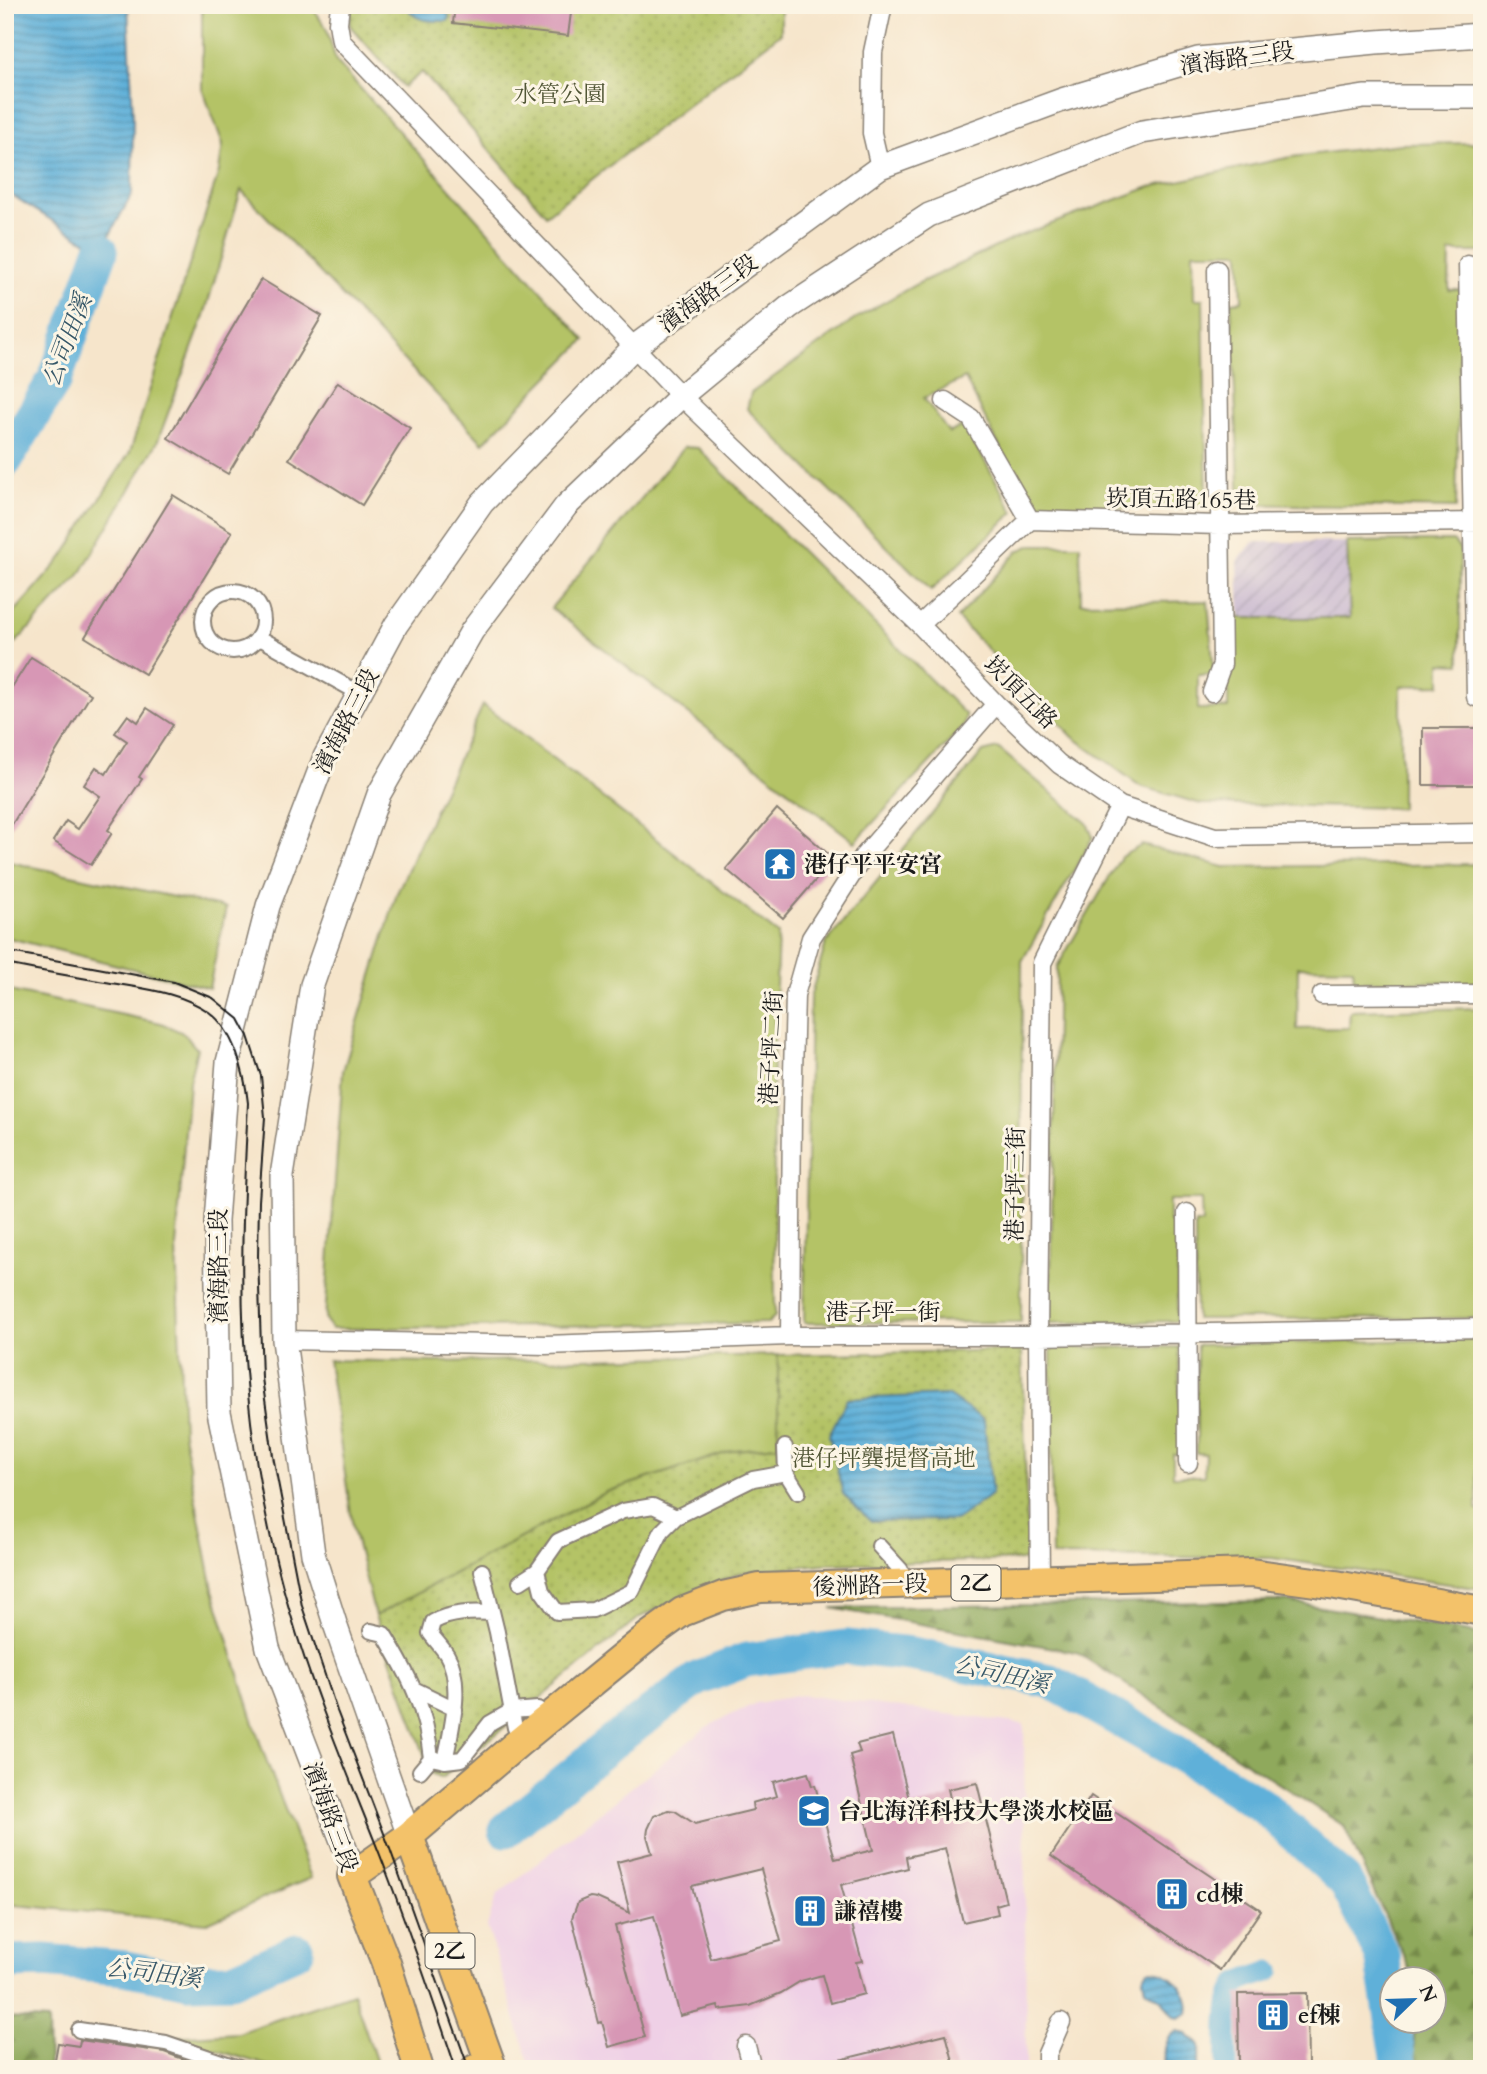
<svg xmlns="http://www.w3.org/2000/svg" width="1487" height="2074" viewBox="0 0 1487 2074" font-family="Cardo,'Noto Serif TC',serif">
	<defs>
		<pattern id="industrial-furrows" width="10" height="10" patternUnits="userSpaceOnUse" patternTransform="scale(1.75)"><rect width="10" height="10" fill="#cdbed2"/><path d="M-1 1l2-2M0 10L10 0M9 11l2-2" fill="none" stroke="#afa3b4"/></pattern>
		<pattern id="forest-firs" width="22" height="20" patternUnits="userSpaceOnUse" patternTransform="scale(1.75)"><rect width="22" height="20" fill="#8fa95b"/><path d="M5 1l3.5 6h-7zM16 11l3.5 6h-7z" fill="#74894a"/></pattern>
		<pattern id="park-dots" width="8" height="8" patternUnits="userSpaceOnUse" patternTransform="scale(1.75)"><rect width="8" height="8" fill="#b4c366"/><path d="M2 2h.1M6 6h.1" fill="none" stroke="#9aa758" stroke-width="1.8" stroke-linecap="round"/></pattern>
		<pattern id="water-rules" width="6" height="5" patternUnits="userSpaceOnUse" patternTransform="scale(1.75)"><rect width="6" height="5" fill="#5eb0d9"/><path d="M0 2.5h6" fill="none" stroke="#4d8eaf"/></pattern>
	</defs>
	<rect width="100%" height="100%" fill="#fcf5e5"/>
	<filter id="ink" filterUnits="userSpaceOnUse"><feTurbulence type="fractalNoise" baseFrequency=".0143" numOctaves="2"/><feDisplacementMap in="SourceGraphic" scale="14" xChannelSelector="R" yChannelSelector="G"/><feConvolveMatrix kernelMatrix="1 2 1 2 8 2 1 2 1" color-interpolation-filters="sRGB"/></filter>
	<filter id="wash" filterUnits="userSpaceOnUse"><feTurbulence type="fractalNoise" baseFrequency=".00686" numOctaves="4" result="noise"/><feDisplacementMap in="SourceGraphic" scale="28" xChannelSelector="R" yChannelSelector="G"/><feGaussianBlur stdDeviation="1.57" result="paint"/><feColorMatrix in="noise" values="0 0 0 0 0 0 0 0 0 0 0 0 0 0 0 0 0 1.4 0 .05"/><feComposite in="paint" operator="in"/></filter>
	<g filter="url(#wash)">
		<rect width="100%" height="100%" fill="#f6e5cb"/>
		<path fill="#efd0e6" d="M803,1695L1024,1724L1026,2069H531L487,1926L497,1895L708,1726L756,1703Z"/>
		<path fill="url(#industrial-furrows)" d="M1253,542H1347L1350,618H1240L1238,561Z"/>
		<path fill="#b4c366" stroke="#687041" stroke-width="2" d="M202,5H311L327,30L336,61L585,340L483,443L241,190L204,316L157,443L79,576L5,654V623L62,558L130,452L219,171L223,144L202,88Z
			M1482,143V252H1450L1449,290H1461L1456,508L1240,504L1231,302L1242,301L1240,252H1193L1194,299H1203L1207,507L1031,509L965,378L924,398L949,433L964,425L1014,512L931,590L747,409L751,393L858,317L915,285L1019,236L1150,187L1291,157L1401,144Z
			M684,447L698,448L966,715L964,726L855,842L551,608Z
			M1453,541L1460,549V664L1441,663V685L1401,686V808L1201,804L1140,786L1073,737L957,618L1018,551L1032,545H1080L1081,603L1208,601L1214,675H1198V709L1228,708V618H1350L1347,542Z
			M483,705L778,934L773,1063L775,1316L768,1323L332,1329L325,1319L343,1071L397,893Z
			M998,748L1087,823L1093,837L1022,961L1021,1322L804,1323L810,998L826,943L983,752Z
			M1142,845L1224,867L1482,864V983L1354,981L1353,968L1298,967L1297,1029L1349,1028L1350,1011L1482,1008V1208H1479V1247H1482V1318L1196,1319L1195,1223H1202L1201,1200H1169V1222H1178L1177,1321L1050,1323L1057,967L1121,857Z
			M5,861L226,908L209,988L5,937Z
			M5,990L161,1023L183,1033L197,1049L189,1082L176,1247L183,1434L213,1590L261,1746L311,1878L207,1923L5,1904Z
			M1482,1339V1471H1477V1510L1482,1511V1589L1272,1558L1052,1556L1051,1348L1179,1347L1180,1454H1173V1476H1204L1205,1454L1197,1453V1345Z
			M778,1355V1446L735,1450L606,1492L375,1616L353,1528L328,1360L435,1362Z
			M353,1993L379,2069H279L172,2037L238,2033Z"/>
		<path fill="url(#forest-firs)" stroke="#56623c" stroke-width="2" d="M1285,1601L1482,1634V2069H1414V2022H1434V1980L1414,1979L1344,1826L1076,1652L831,1608Z
			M5,2018L48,2020L49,2069H5Z"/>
		<path fill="url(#park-dots)" stroke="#687041" stroke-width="2" d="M351,5H781V33L546,215L422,72L404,87L350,26Z
			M1022,1350L1028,1560L823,1564L739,1573L640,1617L442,1778L431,1773L375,1616L606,1492L735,1450L778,1446V1355Z"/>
		<path fill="url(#water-rules)" stroke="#3d667a" stroke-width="2" d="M5,5H128L133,118L132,194L101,251L5,191Z
			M406,5H441V10L449,15L448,21C433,21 414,23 406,5Z
			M947,1395L984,1420L992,1494L956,1520L870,1521L843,1494L829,1435L847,1399Z
			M1148,1970C1168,1969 1193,1992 1188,2013L1179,2018L1174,2017L1162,2000L1145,1989L1143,1977Z
			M1177,2031L1187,2033L1189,2037C1208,2046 1198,2050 1197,2069H1165C1164,2054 1163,2039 1177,2031Z"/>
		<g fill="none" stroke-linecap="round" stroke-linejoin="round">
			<path stroke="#5eb0d9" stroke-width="21" d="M1227,2069C1227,2050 1223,1994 1239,1983C1248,1978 1261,1975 1270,1971"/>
			<path stroke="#5eb0d9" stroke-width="35" d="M5,461L55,379L101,251
				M506,1830L616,1739L697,1679L746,1660L845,1647L911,1654L1050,1681L1171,1749L1264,1807L1345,1881L1382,1955L1400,2069
				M5,1962L44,1961L125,1968L189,1981L231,1980L297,1951"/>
		</g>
		<g id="blocks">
			<path fill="#d797b5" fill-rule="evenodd" d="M455,5H572L568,36L453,23Z
				M261,279L322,316L228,474L168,438Z
				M338,382L410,428L362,505L289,459Z
				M173,495L232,532L145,674L85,637Z
				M31,657L91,694L5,836V698Z
				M147,708L173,725L139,777L142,779L108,830L112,833L91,865L53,841L66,821L78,829L100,796L84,785L96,767L106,774L127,741L115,733L128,715L138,722Z
				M1423,728H1482V785H1423Z
				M777,809L834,859L783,918L726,869Z
				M893,1735L911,1807L950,1798L948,1789L977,1783L1006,1902L996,1905L998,1914L963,1922L945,1848L906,1857L908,1868L841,1885L862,1961L856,1962L864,1994L830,2003L822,1975L801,1981L781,1993L750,2006L719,2010L718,2006L680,2016L654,1916L615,1926L645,2037L609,2047L602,2022L599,2023L572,1918L578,1902L590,1897L597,1898L630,1913L617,1862L652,1853L647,1836L648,1829L654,1816L668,1810L675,1811L695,1824L753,1810L752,1803L777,1796L773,1782L808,1773L812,1786L815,1785L835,1859L873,1850L850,1755L860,1752L857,1744ZM761,1869L781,1941L711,1959L692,1886Z
				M1091,1796L1261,1910L1220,1970L1051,1856Z
				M1307,1993L1308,2069H1239L1238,1994Z
				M946,2034L955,2069H828L827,2063Z
				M80,2040L164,2052L210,2069H114L76,2063V2068L54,2065L58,2043L79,2046Z"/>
		</g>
	</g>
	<g filter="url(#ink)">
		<use href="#blocks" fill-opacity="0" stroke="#898074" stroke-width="2"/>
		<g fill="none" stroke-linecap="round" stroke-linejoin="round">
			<defs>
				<path id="pedestrian" d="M203 621a30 30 0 1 1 60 0a30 30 0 1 1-60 0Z
					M258,637L359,693
					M786,1473L798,1492
					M676,1517L662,1531L632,1591L593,1610L557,1612L542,1591L537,1571L558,1541L623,1511L653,1506L676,1517L753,1479L786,1473L785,1447
					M879,1546L901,1570
					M482,1571L497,1632L515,1728
					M520,1582L537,1571
					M371,1631L384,1634C410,1677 426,1708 431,1758
					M414,1689L455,1709
					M445,1761L462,1759L490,1723L511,1711L538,1709
					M420,1771L431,1758L445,1761C451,1731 464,1683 447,1655C442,1647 435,1640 430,1633L433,1622C451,1612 472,1612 492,1613
					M79,2030L166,2043L242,2069"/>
				<path id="minor" d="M340,5L338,23L341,41L681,396L920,625L996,704L1059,764L1120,806L1215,837L1482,833
					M880,167L872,133L873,52L883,5
					M1468,265L1476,697
					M945,401L971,418L1030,520
					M920,625L1030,520L1220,525L1482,522
					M1212,692L1222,664L1217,270
					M1322,995L1482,994
					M1187,1213L1188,1463
					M790,1336L792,1112L795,995L811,938L863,857L996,704
					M284,1340L546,1345L790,1336H1038L1482,1328
					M1040,1581L1038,1336L1042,963L1120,806
					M746,2046L752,2069
					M1047,2069V2054L1061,2022"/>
				<path id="tertiary" d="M409,1836L336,1627L313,1554L284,1340L282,1176L312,985L379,794L472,631L566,506L681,396L789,307L929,215L1142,132L1364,97H1482
					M352,1876L349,1859L268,1648L219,1412L216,1221L228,1062L268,906L325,757L396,625L482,503L634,347L880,167L1062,100L1198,59L1376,42L1482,35"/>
				<path id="primary" d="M409,1836L491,2065L475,2069
					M419,2069L386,1963L352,1876L409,1836L518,1743L650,1635L682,1612L723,1596L760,1588L1251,1573L1336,1585L1482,1611"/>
			</defs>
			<use href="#pedestrian" stroke="#898074" stroke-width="18"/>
			<use href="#minor" stroke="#898074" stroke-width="21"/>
			<use href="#tertiary" stroke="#898074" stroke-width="26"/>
			<use href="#primary" stroke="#898074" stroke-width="32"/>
			<use href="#pedestrian" stroke="#fff" stroke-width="14"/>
			<use href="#minor" stroke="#fff" stroke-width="18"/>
			<use href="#tertiary" stroke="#fff" stroke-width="23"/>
			<use href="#primary" stroke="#f3c26a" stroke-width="28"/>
			<path stroke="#1c1c1c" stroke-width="2" d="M5,951L174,982L213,998L239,1019L248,1036L261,1076L265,1117L259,1201L258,1256L262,1378L273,1456L302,1606L337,1711L390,1849L469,2069
				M5,964C40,971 76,977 111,983C145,989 180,992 209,1012C234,1030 245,1074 248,1103C243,1200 238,1298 248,1394C255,1467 269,1541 290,1612C314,1695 348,1774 380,1855C407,1925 432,1997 456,2069"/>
		</g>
	</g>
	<defs>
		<symbol id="temple-square" viewBox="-11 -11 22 22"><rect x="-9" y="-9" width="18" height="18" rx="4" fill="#1f6fb2" stroke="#fcf5e5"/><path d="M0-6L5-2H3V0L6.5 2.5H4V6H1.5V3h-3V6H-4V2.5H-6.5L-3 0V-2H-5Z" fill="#fff"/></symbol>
		<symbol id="university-square" viewBox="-11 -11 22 22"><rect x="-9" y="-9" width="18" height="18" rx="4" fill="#1f6fb2" stroke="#fcf5e5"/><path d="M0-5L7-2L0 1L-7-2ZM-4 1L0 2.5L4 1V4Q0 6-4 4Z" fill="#fff"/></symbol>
		<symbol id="building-square" viewBox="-11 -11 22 22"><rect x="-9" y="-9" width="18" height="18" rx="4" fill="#1f6fb2" stroke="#fcf5e5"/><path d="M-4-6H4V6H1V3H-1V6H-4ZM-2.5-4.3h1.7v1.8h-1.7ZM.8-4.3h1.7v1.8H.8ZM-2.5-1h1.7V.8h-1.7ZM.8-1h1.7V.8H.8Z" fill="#fff"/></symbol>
	</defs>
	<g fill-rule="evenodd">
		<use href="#temple-square" x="761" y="845" width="38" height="38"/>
		<use href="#university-square" x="795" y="1792" width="38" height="38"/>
		<use href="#building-square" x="1153" y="1875" width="38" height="38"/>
		<use href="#building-square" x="791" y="1892" width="38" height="38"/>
		<use href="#building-square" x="1254" y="1996" width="38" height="38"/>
	</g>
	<g text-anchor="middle" stroke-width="6" stroke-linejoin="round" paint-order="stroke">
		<g fill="#fcf5e5" stroke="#5f5d58" stroke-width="2">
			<rect x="951.5" y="1565.5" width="49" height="35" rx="5"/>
			<rect x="425.5" y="1933.5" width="49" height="35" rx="5"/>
		</g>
		<g font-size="21" font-weight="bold" fill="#1c1c1c">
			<text x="976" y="1590">2乙</text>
			<text x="450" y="1958">2乙</text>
		</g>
		<g font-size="23" fill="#1c1c1c" stroke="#fcf5e5">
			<text transform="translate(1237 58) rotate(-8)" y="8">濱海路三段</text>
			<text transform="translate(708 293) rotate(-36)" y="8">濱海路三段</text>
			<text transform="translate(1181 499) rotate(1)" y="8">崁頂五路165巷</text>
			<text transform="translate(1021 692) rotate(45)" y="8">崁頂五路</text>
			<text transform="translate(346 721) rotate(-63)" y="8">濱海路三段</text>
			<text transform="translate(771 1048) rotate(-87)" y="8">港子坪二街</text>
			<text transform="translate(1015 1184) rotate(-89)" y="8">港子坪三街</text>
			<text transform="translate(218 1266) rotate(-90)" y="8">濱海路三段</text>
			<text x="883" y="1320">港子坪一街</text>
			<text transform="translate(870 1585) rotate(-2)" y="8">後洲路一段</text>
			<text transform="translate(331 1817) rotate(70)" y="8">濱海路三段</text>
		</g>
		<g font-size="23" fill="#515636" stroke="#fcf5e5">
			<text x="560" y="102">水管公園</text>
			<text x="884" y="1466">港仔坪龔提督高地</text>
		</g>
		<g font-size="23" font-weight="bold" fill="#1c1c1c" stroke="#fcf5e5" text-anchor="start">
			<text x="804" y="872">港仔平平安宮</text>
			<text x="838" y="1819">台北海洋科技大學淡水校區</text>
			<text x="1196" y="1902">cd棟</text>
			<text x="834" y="1919">謙禧樓</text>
			<text x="1298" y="2023">ef棟</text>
		</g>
		<g font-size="24" font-style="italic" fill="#365768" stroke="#fcf5e5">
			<text transform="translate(67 340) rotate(-69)" y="8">公司田溪</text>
			<text transform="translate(1002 1674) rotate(13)" y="8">公司田溪</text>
			<text transform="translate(154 1973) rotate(7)" y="8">公司田溪</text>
		</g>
	</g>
	<rect width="1487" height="2074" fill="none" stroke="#fcf5e5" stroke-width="28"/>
	<g transform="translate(1413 2000) rotate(67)"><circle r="33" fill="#fcf5e5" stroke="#a29e95" stroke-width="2"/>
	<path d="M0-5L12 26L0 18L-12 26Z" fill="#1f6fb2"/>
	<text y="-10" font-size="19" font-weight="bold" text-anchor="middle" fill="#1c1c1c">N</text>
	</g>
</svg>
